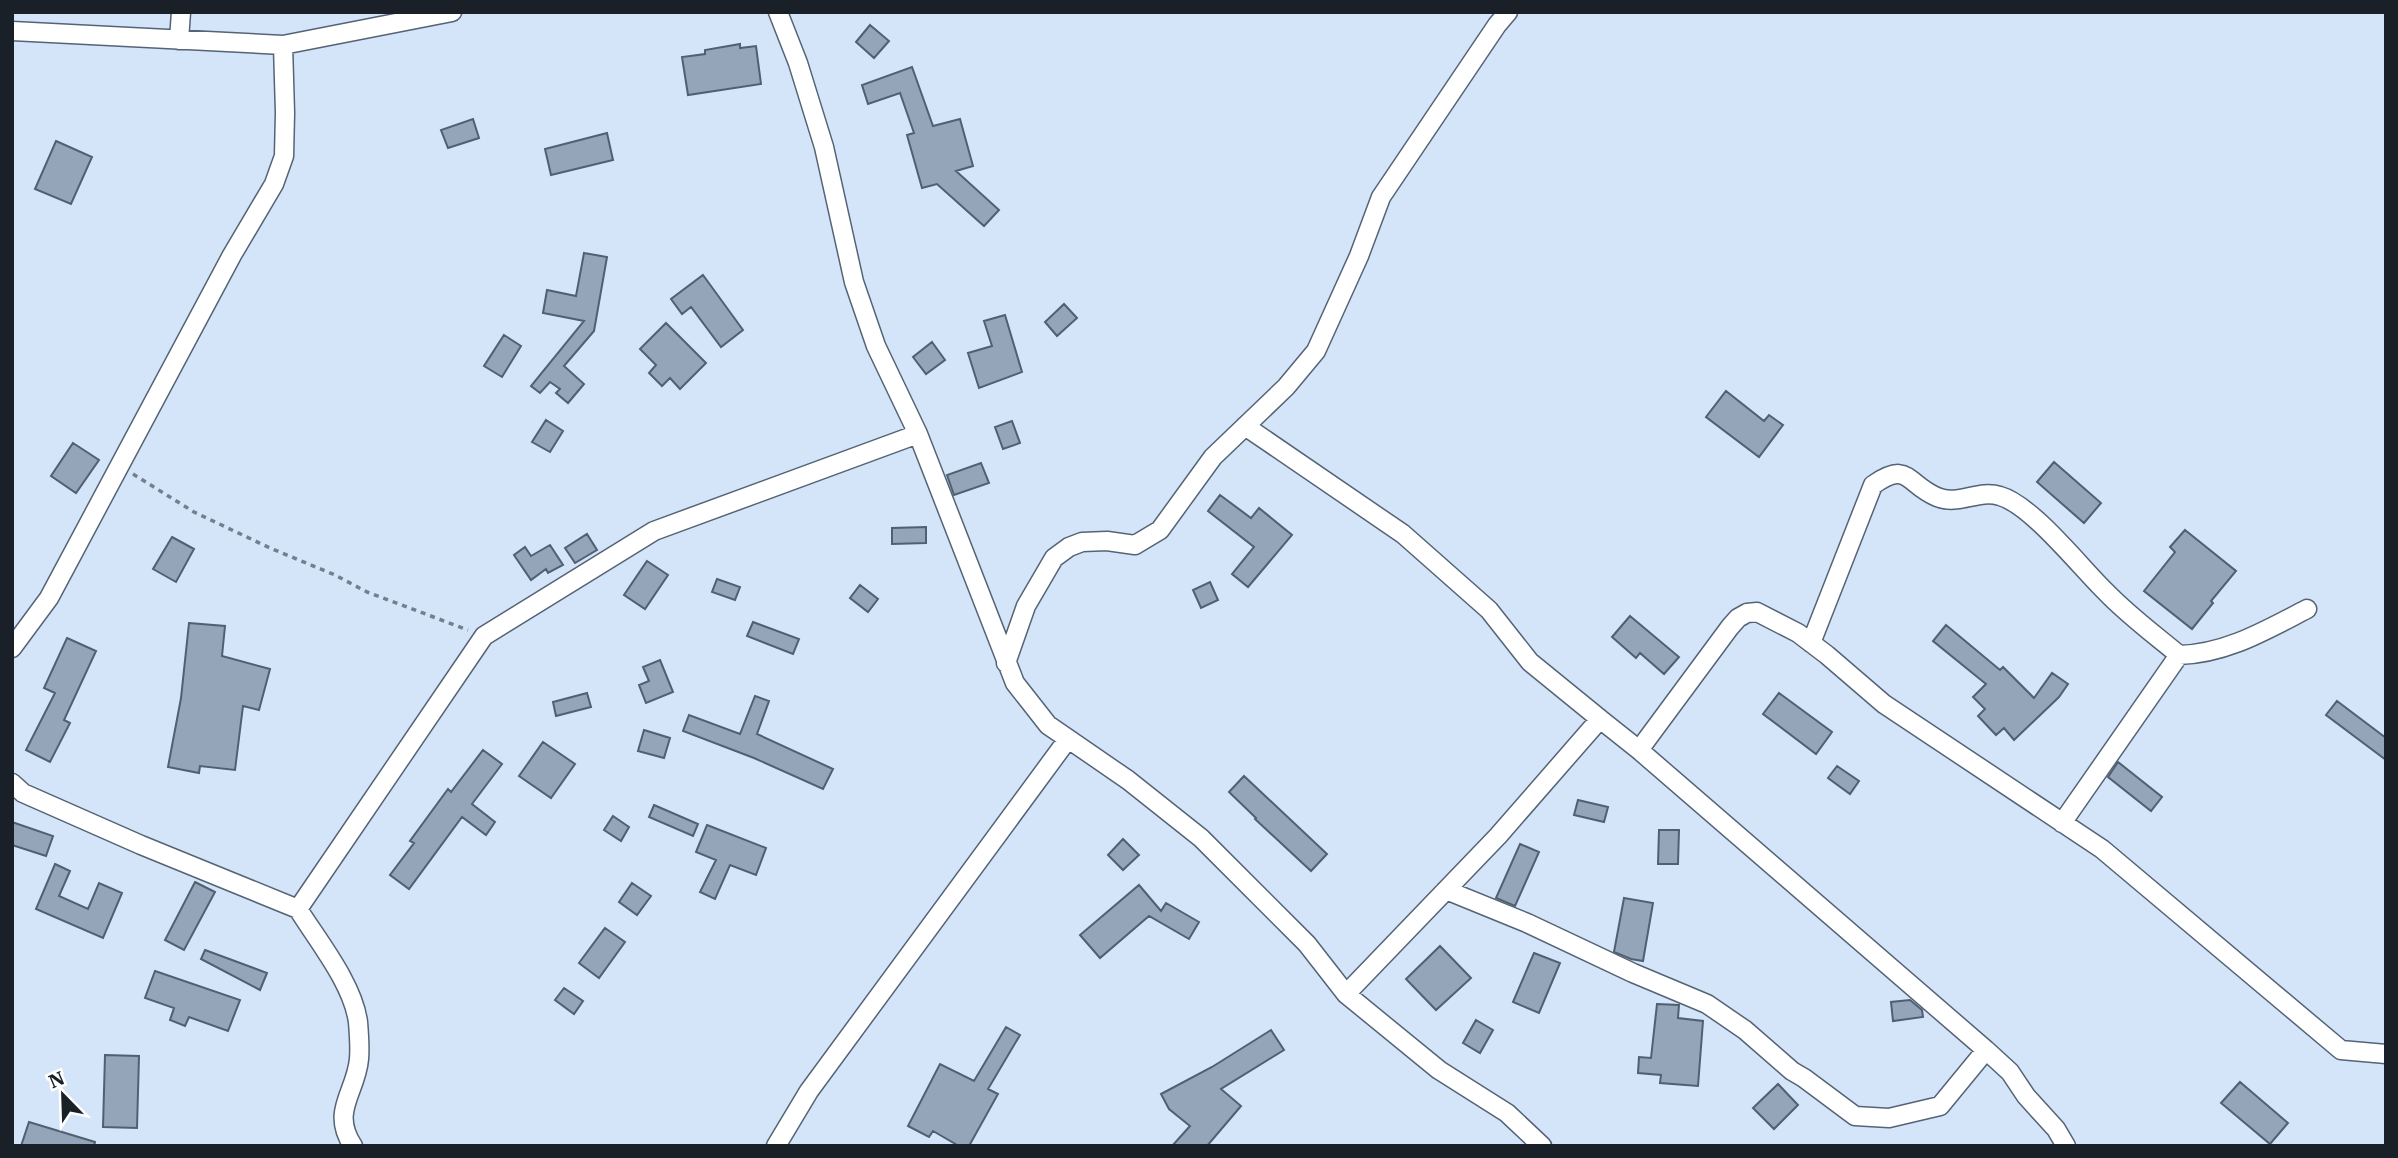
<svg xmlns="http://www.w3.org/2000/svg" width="2398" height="1158" viewBox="0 0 2398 1158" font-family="'IBM Plex Serif',serif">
	<rect width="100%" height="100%" fill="#d4e5fa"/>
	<path fill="#95a5b9" stroke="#505f71" stroke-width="2" d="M870,25L889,41L874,58L856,42Z
		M740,44V48L756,46L761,84L688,95L682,57L705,54V50Z
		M912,67L933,126L960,119L973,166L956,171L999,210L984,226L937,184L922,188L907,135L914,133L900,93L868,104L862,85Z
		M473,119L479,138L448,148L441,130Z
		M607,133L613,160L551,175L545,149Z
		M56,141L92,157L71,204L35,189Z
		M584,253L607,257L594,331L564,366L584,384L568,403L556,393L560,389L550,382L540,393L531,386L584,321L543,313L547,290L576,296Z
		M703,275L743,330L721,347L691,307L682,314L671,299Z
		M1064,304L1077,318L1057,336L1045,322Z
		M1005,315L1022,372L979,388L968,353L992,346L984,321Z
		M666,323L706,363L680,389L670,378L662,386L649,373L656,365L640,349Z
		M504,335L521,346L502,377L484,366Z
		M932,342L945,360L926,374L913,357Z
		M1726,391L1764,421L1769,415L1783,425L1759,457L1706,417Z
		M546,420L563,431L550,452L532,442Z
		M1012,421L1020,443L1003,449L995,427Z
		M73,443L99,460L76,493L51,476Z
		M2054,462L2101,503L2084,523L2037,482Z
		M981,463L989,483L954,495L947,475Z
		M1220,495L1251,518L1259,508L1292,535L1248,587L1232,574L1254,547L1208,511Z
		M926,527V543L892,544V528Z
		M2185,530L2236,571L2211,601L2213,603L2192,629L2144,591L2175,552L2170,547Z
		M587,534L597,550L575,563L565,548Z
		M172,537L194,549L176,582L153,569Z
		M550,545L563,565L548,573L546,569L531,580L514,555L525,547L531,556Z
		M647,561L668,575L645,609L624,595Z
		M717,579L740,587L735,600L712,592Z
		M1210,582L1218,600L1201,608L1193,590Z
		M860,585L878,599L868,612L850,598Z
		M1630,616L1679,657L1664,674L1640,653L1636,658L1612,637Z
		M753,622L799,639L793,654L747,636Z
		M189,623L225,626L222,656L270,669L259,710L243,706L235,770L200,766L199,773L168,767L181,698Z
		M1946,625L2000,670L2003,667L2034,698L2052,673L2068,684L2059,697L2014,740L2004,728L1996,735L1978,716L1985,709L1973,697L1986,684L1933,641Z
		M67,638L96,651L64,720L70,723L50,762L26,750L55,693L44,688Z
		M660,660L673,692L646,703L639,685L649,681L643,667Z
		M587,693L591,707L556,716L553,702Z
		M1779,693L1832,732L1816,754L1763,714Z
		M755,696L769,701L757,734L833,769L823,789L754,758L683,731L689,715L740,734Z
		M2337,701L2386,738V760L2326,715Z
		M644,730L670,738L664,758L638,751Z
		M543,742L575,764L551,798L519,776Z
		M483,750L502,764L472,804L495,822L486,835L462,817L409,889L390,875L414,843L410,841L448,789L451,792Z
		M2118,762L2162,797L2151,811L2108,777Z
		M1837,766L1859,781L1850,794L1828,778Z
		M1244,776L1327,854L1311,871L1255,819L1256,818L1229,792Z
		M1578,800L1608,807L1604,822L1574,815Z
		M654,805L698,824L693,836L649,817Z
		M613,816L629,827L621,841L604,830Z
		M12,822L53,836L46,856L12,845Z
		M707,825L766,848L756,875L730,865L715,899L700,892L716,860L696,852Z
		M1659,830H1679L1678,864H1658Z
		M1123,839L1139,855L1123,870L1108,855Z
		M1520,844L1539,852L1515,906L1496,898Z
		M55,864L70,871L59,896L88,909L99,883L122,893L103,938L36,909Z
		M195,882L215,892L184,950L165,940Z
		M632,883L651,896L637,915L619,902Z
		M1139,885L1161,911L1166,903L1199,922L1189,939L1149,916L1100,958L1080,935Z
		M1624,898L1653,903L1643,961L1631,959L1614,952Z
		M605,928L625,942L599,978L579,963Z
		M1440,946L1471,978L1436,1010L1406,979Z
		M205,950L267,973L260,990L201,959Z
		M1534,953L1560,963L1539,1013L1513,1002Z
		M155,971L240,1000L228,1031L189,1017L185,1026L170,1020L174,1008L145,998Z
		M564,988L583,1001L574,1014L555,1000Z
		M1910,1000L1922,1010L1923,1017L1893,1021L1891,1002Z
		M1657,1004L1679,1005L1678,1018L1703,1021L1698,1086L1660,1083L1661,1075L1638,1073L1639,1057L1651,1058Z
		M1476,1020L1493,1030L1480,1053L1463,1043Z
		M1006,1027L1020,1035L988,1089L998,1094L969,1146H959L933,1131L929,1137L908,1126L940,1064L974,1081Z
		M1271,1030L1284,1050L1221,1089L1241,1106L1207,1146H1172L1190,1126L1169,1109L1161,1094L1212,1067Z
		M105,1055L139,1056L137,1128L103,1127Z
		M2240,1082L2288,1123L2270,1144L2221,1103Z
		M1778,1084L1798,1105L1774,1129L1753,1108Z
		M29,1122L95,1142L94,1146H21Z"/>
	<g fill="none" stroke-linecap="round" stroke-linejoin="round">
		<defs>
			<path id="street" d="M778,12L798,63L824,147L854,282L876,346L918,434L1015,683L1048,725L1128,780L1201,838L1307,944L1346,994L1439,1070L1507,1113L1542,1146
				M12,31L283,45L452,12
				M179,40L181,12
				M1245,426L1403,534L1489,610L1530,662L1600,719
				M1811,643L1873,485C1909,460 1906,484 1937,497C1959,506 1978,489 2000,496C2032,505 2081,568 2106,592C2128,615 2155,635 2179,655C2226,654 2266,630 2307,609
				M12,648L49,598L232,255L274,184L284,156L285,113L283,45
				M1006,663L1026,606L1054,558L1069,547L1082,542L1107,541L1135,545L1160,530L1213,457L1286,387L1316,351L1359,256L1381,197L1497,25L1508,12
				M1639,750L1986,1050L2010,1072L2026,1096L2056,1129L2066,1146
				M12,783L23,793L141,845L298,909
				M2062,823L2179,655
				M1446,890L1527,923L1633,973L1707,1004L1745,1030L1792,1071L1804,1078L1855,1116L1889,1118L1940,1106L1986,1050
				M1346,994L1498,836L1600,719L1639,750L1730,627L1738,618L1747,613L1757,612L1798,633L1827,655L1884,704L2102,849L2341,1050L2386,1054
				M353,1146C330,1111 356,1093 359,1059C360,1048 359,1034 358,1022C353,984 318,941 298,909L484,636L654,531L918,434
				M776,1146L809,1091L1068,739"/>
		</defs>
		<use href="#street" stroke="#546375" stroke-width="21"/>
		<path stroke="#737f8d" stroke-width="3.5" stroke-dasharray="5 5" stroke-linecap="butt" d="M133,474L194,512L270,548L335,575L367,592L468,630"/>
		<use href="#street" stroke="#fff" stroke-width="18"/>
	</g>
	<rect width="2398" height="1158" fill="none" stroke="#1a2027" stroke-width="28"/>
	<g transform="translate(63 1095) rotate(337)" stroke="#ffffff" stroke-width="5" paint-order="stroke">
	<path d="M0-5L12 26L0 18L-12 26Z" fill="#1a2027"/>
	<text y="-10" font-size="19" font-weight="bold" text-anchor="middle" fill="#1a2027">N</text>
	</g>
</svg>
